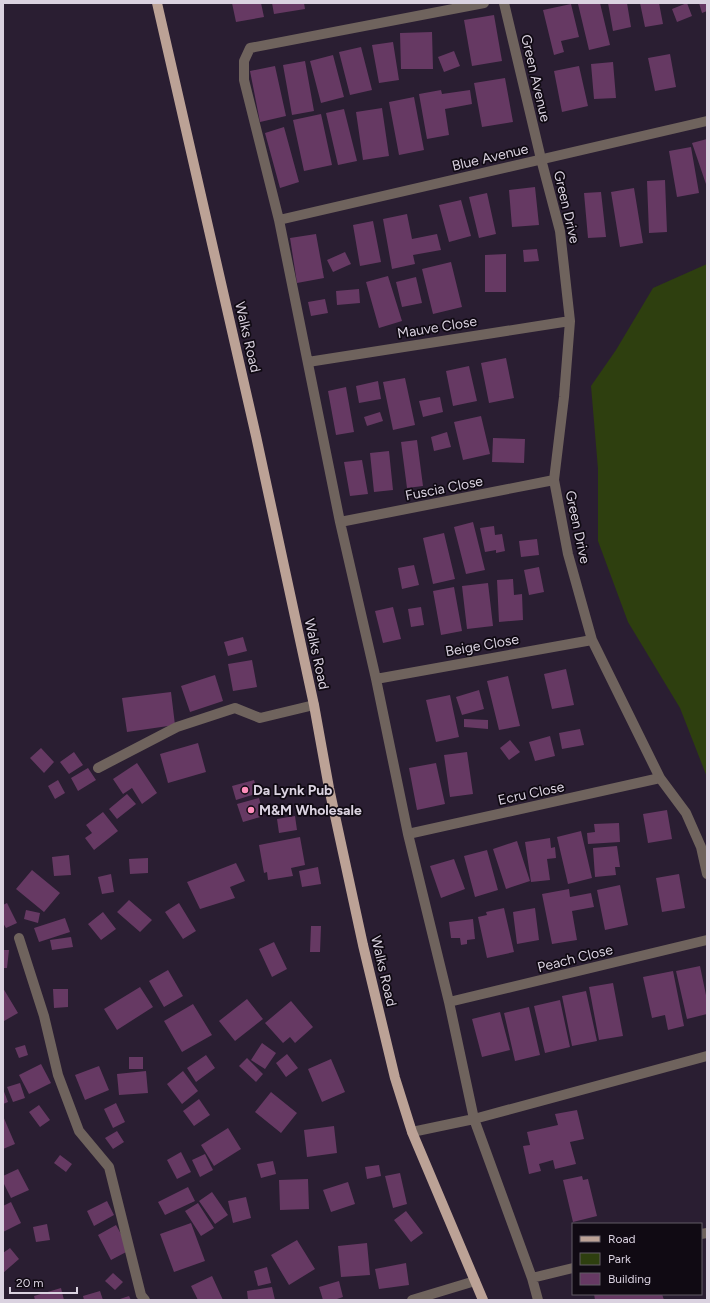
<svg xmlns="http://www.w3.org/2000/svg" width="710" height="1303" viewBox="0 0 710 1303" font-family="Figtree,sans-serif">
	<rect width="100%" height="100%" fill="#2a1e32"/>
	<path fill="#2e3f0f" d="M707,264V777L680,708L628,622L598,541V469L591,386L616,350L653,288Z"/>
	<path fill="#663963" d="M232,3H261L264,17L236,22Z
		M272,3H304L305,9L274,14Z
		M600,3L610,45L589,50L578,4Z
		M608,3H627L631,27L613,31Z
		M640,3H659L663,24L645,27Z
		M687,3L692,16L677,22L672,9Z
		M699,3H707V11L702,13Z
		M571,4L579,37L561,41L564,52L554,55L543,10Z
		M494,15L502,61L472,66L464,20Z
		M432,32L433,69H401L400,33Z
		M393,42L399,80L379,83L372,45Z
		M361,47L372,90L350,95L339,52Z
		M454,51L460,66L444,72L438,57Z
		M670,54L676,87L655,91L648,58Z
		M333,55L344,97L321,103L310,61Z
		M305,61L314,111L292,115L283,65Z
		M613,62L616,98L594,99L591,64Z
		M275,66L286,116L260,122L250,71Z
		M579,66L588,106L562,112L554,71Z
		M505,78L513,122L482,127L474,83Z
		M441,90L442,94L470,90L472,104L445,109L449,135L427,139L419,94Z
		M414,97L424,150L399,155L389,102Z
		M382,108L389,156L363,160L356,112Z
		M344,109L357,161L338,165L326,113Z
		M321,114L332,165L304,171L293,120Z
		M284,127L299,182L280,188L265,133Z
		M707,139V187L692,143Z
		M691,147L699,193L677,197L669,151Z
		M665,180L667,232L649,233L647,181Z
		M535,187L539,225L512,227L509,190Z
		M634,188L643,243L620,247L611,192Z
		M601,192L606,237L588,238L584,193Z
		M487,193L496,234L479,238L469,197Z
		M461,200L471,236L449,242L439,205Z
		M407,214L412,239L437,234L441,250L413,255L415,264L392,269L383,219Z
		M373,221L381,262L360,266L353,225Z
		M316,234L324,278L297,283L290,238Z
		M537,249L539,261L524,262L523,250Z
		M345,252L351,264L333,272L327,260Z
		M506,254V292H485V255Z
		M451,262L462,307L433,314L422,269Z
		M388,276L402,321L379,328L366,282Z
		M416,277L422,303L402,307L396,282Z
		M359,289L360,303L337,305L336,291Z
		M325,299L328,313L311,316L308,302Z
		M506,358L514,398L489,403L481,363Z
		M469,366L477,401L453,406L446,371Z
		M405,378L415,425L393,430L383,382Z
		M378,381L381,399L359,403L356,386Z
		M346,387L354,432L336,435L328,391Z
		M440,397L443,412L423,417L419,401Z
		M380,412L383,421L367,426L364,417Z
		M481,416L490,454L463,460L454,422Z
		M447,432L451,447L434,451L431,437Z
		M493,438L525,439L524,463L492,462Z
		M417,440L423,486L407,488L401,442Z
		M389,451L393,490L374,492L370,453Z
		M362,460L368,494L350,496L344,462Z
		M473,522L485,570L466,574L454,527Z
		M494,526L495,535L502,534L505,551L496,553V550L485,552L480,528Z
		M444,533L455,579L433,584L423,538Z
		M537,539L539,555L521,557L519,541Z
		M414,565L419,585L402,589L398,568Z
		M539,567L544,592L529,595L524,570Z
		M513,579L514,595L522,594L523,620L499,622L497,580Z
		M488,583L493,626L467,629L462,586Z
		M454,587L462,631L441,635L433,591Z
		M393,607L401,639L383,643L375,611Z
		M421,607L424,625L411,627L408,609Z
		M243,637L247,651L228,656L224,642Z
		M252,660L257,687L233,691L228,664Z
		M566,669L574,705L552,709L544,674Z
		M215,675L223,701L190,712L181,686Z
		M508,676L520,726L499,730L487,681Z
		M479,690L484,709L462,715L456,697Z
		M171,692L175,725L127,732L122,698Z
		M450,695L459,737L436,742L426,700Z
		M464,719L488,720V729L464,727Z
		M580,729L584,745L562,749L559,733Z
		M550,736L555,756L535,761L529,742Z
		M510,740L520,752L509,760L500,748Z
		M198,743L206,772L168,783L160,754Z
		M41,748L54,762L44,773L30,758Z
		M74,752L83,765L69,774L60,762Z
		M467,752L473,794L450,797L444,755Z
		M137,763L157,793L142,804L132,788L123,794L113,779Z
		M436,763L445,804L417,810L409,768Z
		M88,768L96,780L78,791L71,778Z
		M58,780L65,793L55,799L48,786Z
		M254,780L258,793L236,800L232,786Z
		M127,794L136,804L117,819L109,809Z
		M259,798L264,816L243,822L237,804Z
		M667,810L672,839L648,843L643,814Z
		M103,812L118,831L94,850L85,838L92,833L86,825Z
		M295,816L297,830L279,833L277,819Z
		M619,823L620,842L588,844L587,833L595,832L594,824Z
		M581,831L592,878L568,884L557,837Z
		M300,837L305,865L291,868L293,876L268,880L267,872L264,873L259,845Z
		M550,838L551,848L555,847L556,858L547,859L550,880L531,882L525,842Z
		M517,841L530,881L506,889L493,849Z
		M617,846L620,867H615L616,875L595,877L593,848Z
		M487,850L498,890L475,897L464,856Z
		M69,855L71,875L54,876L52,857Z
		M148,858V873L130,874L129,859Z
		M454,859L465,889L441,898L430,866Z
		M236,863L245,881L230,887L235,898L200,909L187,882Z
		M318,867L321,884L302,887L299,871Z
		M32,870L60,893L44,912L16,889Z
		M111,874L114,892L102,894L98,877Z
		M679,874L685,908L662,912L656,878Z
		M620,885L628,925L605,930L597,890Z
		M569,889L570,897L591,893L594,907L572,911L577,940L552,944L542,894Z
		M129,900L152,920L140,932L117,912Z
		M7,903L17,923L6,928L3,923V905Z
		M179,903L196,931L183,939L165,912Z
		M504,908L514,952L487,958L478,917L487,915L486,912Z
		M535,908L539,940L517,944L513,912Z
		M26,910L40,913L38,923L24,919Z
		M103,912L116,929L101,940L88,924Z
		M65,918L70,932L39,942L34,928Z
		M473,919L475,939L467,940V944L461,945L460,938H451L449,922Z
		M311,926H321L320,952H310Z
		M71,937L73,947L52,950L50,940Z
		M274,942L287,969L272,977L259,949Z
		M3,950H9L7,968H3Z
		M700,966L707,1000V1014L687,1019L676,971Z
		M168,970L183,996L164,1007L149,981Z
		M673,971L684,1026L668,1030L665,1015L652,1018L643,977Z
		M613,983L623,1036L599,1040L589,987Z
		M140,987L153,1007L117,1030L104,1009Z
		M3,988L18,1013L4,1021L3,1020Z
		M53,989H68V1007L54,1008Z
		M586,991L597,1041L572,1046L562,996Z
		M247,999L263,1019L235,1041L219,1021Z
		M560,1000L570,1047L545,1053L534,1006Z
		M291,1001L313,1027L295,1043L290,1037L283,1043L265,1023Z
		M193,1004L212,1035L182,1052L164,1021Z
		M529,1007L540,1055L515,1061L504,1013Z
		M500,1012L510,1050L482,1057L472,1019Z
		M262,1043L276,1053L265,1069L251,1060Z
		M25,1045L28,1055L19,1058L15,1048Z
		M287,1054L298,1068L286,1077L276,1063Z
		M206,1055L215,1068L196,1082L187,1068Z
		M129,1057H143V1069H129Z
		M247,1058L263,1074L256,1082L239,1066Z
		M331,1059L345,1092L322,1102L308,1069Z
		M41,1064L51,1083L29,1094L19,1075Z
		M99,1066L109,1090L85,1100L75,1075Z
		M146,1071L148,1093L119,1095L117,1074Z
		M183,1071L198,1091L182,1104L167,1084Z
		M20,1083L25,1098L13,1102L7,1087Z
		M3,1089L8,1102L3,1104Z
		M271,1092L297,1113L281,1133L255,1112Z
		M199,1099L210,1115L194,1126L183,1111Z
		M116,1103L125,1122L113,1128L104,1109Z
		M39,1105L50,1120L40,1127L29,1112Z
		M577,1110L584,1139L570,1142L576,1164L555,1169L553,1160L539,1164L541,1171L529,1174L523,1146L530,1145L527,1132L558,1125L555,1114Z
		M3,1116L15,1144L3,1149Z
		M334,1126L337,1153L307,1157L304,1130Z
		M228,1128L241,1149L214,1166L201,1145Z
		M117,1131L124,1142L113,1149L105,1138Z
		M181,1152L191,1172L177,1179L167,1160Z
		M205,1154L213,1170L200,1177L192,1160Z
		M60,1155L72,1164L66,1172L54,1163Z
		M273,1161L276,1174L261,1178L257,1164Z
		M379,1165L381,1176L367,1179L365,1167Z
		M18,1169L29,1190L11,1198L3,1182V1176Z
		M400,1173L407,1204L393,1208L385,1176Z
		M582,1176L583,1180L588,1179L597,1216L573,1222L563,1180Z
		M308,1179L309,1209L280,1210L279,1180Z
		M348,1182L355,1204L331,1212L323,1190Z
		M188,1187L195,1201L165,1215L158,1202Z
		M212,1192L228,1215L215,1224L199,1201Z
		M246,1197L251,1218L233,1223L228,1201Z
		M107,1201L114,1215L94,1226L87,1211Z
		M11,1202L21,1223L3,1232V1206Z
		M198,1203L214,1228L201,1236L185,1211Z
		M406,1211L423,1233L411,1242L394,1220Z
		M191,1223L205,1261L174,1272L160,1234Z
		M47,1224L50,1240L36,1242L33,1227Z
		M116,1225L130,1250L111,1260L98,1235Z
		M297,1240L315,1269L289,1285L271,1255Z
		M367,1243L370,1275L341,1277L338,1246Z
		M10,1248L19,1259L3,1273V1253Z
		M406,1263L409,1285L379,1289L375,1269Z
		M267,1267L271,1283L258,1286L254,1271Z
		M113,1273L123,1282L115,1290L105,1281Z
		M212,1276L223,1300H198L191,1286Z
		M339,1281L343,1297L334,1300H323L319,1287Z
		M272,1287L275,1300H248L247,1291Z
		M61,1288L64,1300H35L34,1296Z
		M100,1291L103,1300H84L83,1296Z
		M594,1294H662L664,1300H595Z
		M129,1296L131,1300H117Z"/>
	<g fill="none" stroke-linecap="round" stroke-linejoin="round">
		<path stroke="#6f635d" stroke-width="10" d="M484,3L250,48L244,61V80L279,220L340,522L376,679L408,834L449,1002L474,1119L532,1278L538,1300
			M504,3L541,159L560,231L570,321L564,397L554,480L568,554L592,640L660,778L686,813L701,847L707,874
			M279,220L707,121
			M308,362L570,321
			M340,522L554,480
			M376,679L592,640
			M98,768L177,727L235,708L260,718L314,705
			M408,834L660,778
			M19,938L44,1016L58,1075L79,1131L109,1167L141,1295L145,1300
			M449,1002L707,940
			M412,1132L474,1119L707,1056
			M701,1234L707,1233
			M532,1278L573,1268
			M412,1300L475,1281"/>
		<path stroke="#bca296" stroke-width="10" d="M157,3L256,436L314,705L329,788L363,945L395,1078L412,1132L483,1300"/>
	</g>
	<g fill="#fe8ebb" stroke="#100a13" stroke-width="1.5">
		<circle cx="245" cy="790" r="4"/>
		<circle cx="251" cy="810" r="4"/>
	</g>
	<g text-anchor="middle" stroke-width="3.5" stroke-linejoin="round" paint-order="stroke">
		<g font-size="14" fill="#dad2e0" stroke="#100a13">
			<text transform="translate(536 78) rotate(77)" y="5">Green Avenue</text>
			<text transform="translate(490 157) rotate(-13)" y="5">Blue Avenue</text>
			<text transform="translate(567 207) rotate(77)" y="5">Green Drive</text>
			<text transform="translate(437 327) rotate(-9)" y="5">Mauve Close</text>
			<text transform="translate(248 337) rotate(77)" y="5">Walks Road</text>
			<text transform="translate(444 488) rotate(-11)" y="5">Fuscia Close</text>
			<text transform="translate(578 527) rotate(78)" y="5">Green Drive</text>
			<text transform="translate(482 645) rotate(-10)" y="5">Beige Close</text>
			<text transform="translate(317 654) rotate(78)" y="5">Walks Road</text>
			<text transform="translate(531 793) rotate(-12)" y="5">Ecru Close</text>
			<text transform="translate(575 958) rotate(-14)" y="5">Peach Close</text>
			<text transform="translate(384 971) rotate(77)" y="5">Walks Road</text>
		</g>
		<g font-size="14" font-weight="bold" fill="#dad2e0" stroke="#100a13" text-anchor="start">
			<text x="253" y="795">Da Lynk Pub</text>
			<text x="259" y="815">M&amp;M Wholesale</text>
		</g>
	</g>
	<rect width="710" height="1303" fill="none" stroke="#dad2e0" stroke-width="8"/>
	<rect x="572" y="1223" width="130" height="72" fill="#100a13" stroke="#615a65"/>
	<rect x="580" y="1236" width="20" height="6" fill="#bca296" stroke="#615a65"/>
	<text x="608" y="1243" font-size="12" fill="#dad2e0">Road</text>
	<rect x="580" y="1253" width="20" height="12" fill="#2e3f0f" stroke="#615a65"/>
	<text x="608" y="1263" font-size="12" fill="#dad2e0">Park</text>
	<rect x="580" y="1273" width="20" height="12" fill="#663963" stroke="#615a65"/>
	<text x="608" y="1283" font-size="12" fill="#dad2e0">Building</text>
	<path d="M10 1287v6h67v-6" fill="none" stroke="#dad2e0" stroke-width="2"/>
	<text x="16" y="1287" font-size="12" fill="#dad2e0" stroke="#100a13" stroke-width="3" paint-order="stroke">20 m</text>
</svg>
